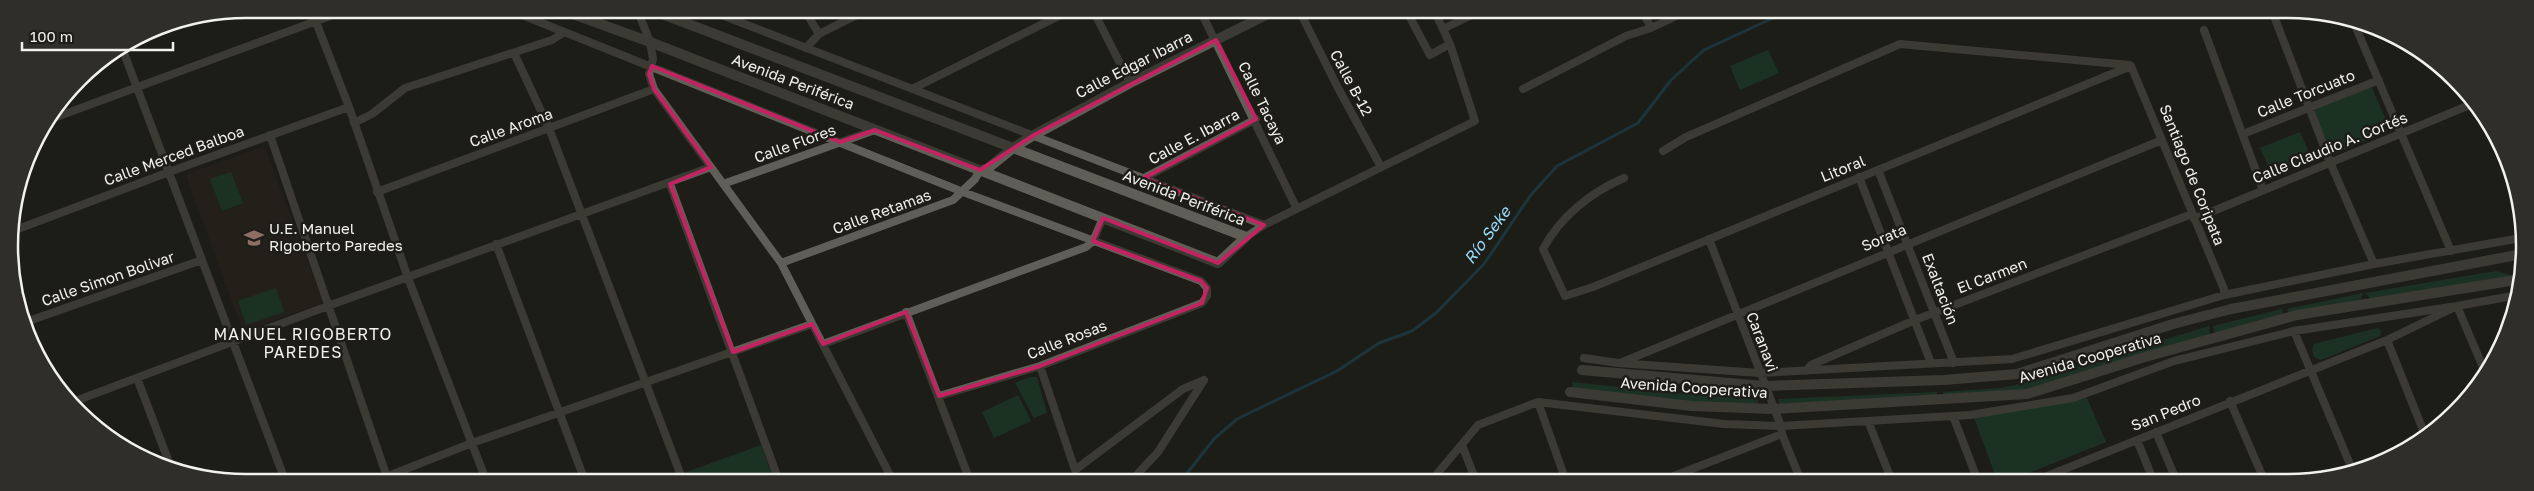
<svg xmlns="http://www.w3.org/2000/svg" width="2534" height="491" viewBox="0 0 2534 491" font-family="'Golos Text',sans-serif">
	<rect width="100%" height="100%" fill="#1e1d17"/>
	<path fill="#282519" d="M262,147L265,148L322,300L320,304L247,330L241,326L187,179V174Z"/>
	<path fill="#1a4c30" d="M1768,50L1779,73L1740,90L1730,66Z
		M2371,86L2390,129L2333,155L2313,111Z
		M2300,132L2311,157L2271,173L2260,148Z
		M231,172L243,203L222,211L210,179Z
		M2496,271L2518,277L2371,299L2365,293Z
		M276,288L284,312L246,325L238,301Z
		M2363,293L2359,304L2291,318L2287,309Z
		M2282,309L2284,318L2215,335L2213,326Z
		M2209,326L2210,334L2025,394L1945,400L1943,392L2002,388L2023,383Z
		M2378,328L2381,331L2380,336L2321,360L2314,357L2312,350L2314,344Z
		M1030,377H1037L1047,413L1034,418L1015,383Z
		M1572,382L1675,393L1758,399L1759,409L1573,389Z
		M1937,392V401L1780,407L1778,399Z
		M1018,395L1031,421L994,438L982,412Z
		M2087,398L2106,442L2009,481L2004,482L1996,477L1974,418Z
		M761,445L774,481H687L684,473Z"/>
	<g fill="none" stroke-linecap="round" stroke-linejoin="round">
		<path stroke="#1b5166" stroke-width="3" d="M1181,481L1214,439L1237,419L1337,371L1379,343L1412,331L1436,313L1484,264L1530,196L1557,166L1638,123L1671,80L1704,50L1773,18L1813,10"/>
		<path stroke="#605f57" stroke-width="8" d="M311,9L349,107L408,278L486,480
			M507,9L963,192L1201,281L1207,288V296L1202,303L1040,366L939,396
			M637,9L650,42L653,59L649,74L654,89L781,263L893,481
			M706,9L1264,225
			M804,9L819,34L806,48
			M1093,10L1130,83
			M1200,10L1297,209
			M1299,10L1337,86L1381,167
			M1406,10L1430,55L1450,44
			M1642,10L1651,28
			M2272,11L2330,162L2374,264
			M2354,23L2451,251
			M1443,29L1482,10
			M2204,30L2263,190
			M819,34L869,9
			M122,48L285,480
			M514,53L549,128L683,481
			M2131,66L2224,289V295
			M914,88L1071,10
			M1523,89L1626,36L1651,28L1689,10
			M51,119L349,9
			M354,123L372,114L405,88L552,40L563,33
			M2491,132L2518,199
			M2243,134L2379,80
			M270,135L388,480
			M1663,151L1686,137L1900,44L2129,65
			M1878,170L1954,363
			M1859,177L1931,363
			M1144,178L1256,119
			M1624,178C1591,192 1560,217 1543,249L1565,296L1593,287L2131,66
			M670,184L779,481
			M723,184L875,130
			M377,192L654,89
			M2194,219L2477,102
			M10,232L169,172L349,107
			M1246,237L1264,225L1475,121L1450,44L1434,10
			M1709,239L1781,426L1782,434L1801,481
			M496,244L585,481
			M781,263L953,200L975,179L980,170
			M906,312L970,481
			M23,323L202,260
			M2294,331L2352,469
			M2387,340L2425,435
			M823,344L1086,247L1093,241L1103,218
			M1584,358L1618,363L1760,373L2012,359L2224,295L2374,264L2521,238
			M1620,363L2162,140
			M1040,366L1075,470L1183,389L1204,380
			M1806,371L1811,365L1915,320L2192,214
			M137,378L170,465
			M2230,401L2265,482
			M1538,402L1566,481
			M70,403L328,306L711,167
			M1953,416L1978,481
			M1868,421L1892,481
			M2156,432L2177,482
			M2137,440L2154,482
			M1462,445L1476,481
			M2059,471L2064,482
			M378,480L472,443L812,324
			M1131,481L1158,452L1204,380
			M1431,481L1478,425L1538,402L1724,424L1781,426L1970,415L2073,398L2174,361L2294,331L2457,306L2485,372
			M1661,481L1782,434
			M2032,482L2387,340L2457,306L2518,295"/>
		<path stroke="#605f57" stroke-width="10" d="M559,9L650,42L1218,263L1246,237L649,9
			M980,170L987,169L1013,148L1034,135L1130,83L1276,10
			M1582,370L1764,386L1944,380L2017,374L2173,324L2231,309L2522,254
			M1570,392L1692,406L1773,409L2027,394L2145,357L2297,315L2522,279"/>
	</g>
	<path d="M0 0H2534V491H0ZM1216,40L1256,119L1144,178L1264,225L1218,263L1103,218L1093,241L1201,281L1207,288L1202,303L1040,366L939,396L906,312L823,344L812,324L733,352L670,184L711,167L654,89L649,74L652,66L840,142L875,130L980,170L1034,135Z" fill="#1e1d17" fill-opacity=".55" fill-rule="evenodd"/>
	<path fill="none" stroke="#c42362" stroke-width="4" stroke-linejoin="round" d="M1216,40L1256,119L1144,178L1264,225L1218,263L1103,218L1093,241L1201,281L1207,288L1202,303L1040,366L939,396L906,312L823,344L812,324L733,352L670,184L711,167L654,89L649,74L652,66L840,142L875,130L980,170L1034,135Z"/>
	<defs>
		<symbol id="school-bare" viewBox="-9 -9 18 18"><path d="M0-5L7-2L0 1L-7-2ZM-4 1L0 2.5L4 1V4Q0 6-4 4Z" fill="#8d6e63" stroke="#1e1d17" stroke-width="2.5" paint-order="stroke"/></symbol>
	</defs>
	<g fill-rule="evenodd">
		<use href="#school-bare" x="240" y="224" width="28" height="28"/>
	</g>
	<g text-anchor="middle" stroke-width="5" stroke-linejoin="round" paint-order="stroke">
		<g font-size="15" fill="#f2f2ed" stroke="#1e1d17">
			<text transform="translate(1134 65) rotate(-27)" y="5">Calle Edgar Ibarra</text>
			<text transform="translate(793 82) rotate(21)" y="5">Avenida Periférica</text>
			<text transform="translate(1351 83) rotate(62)" y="5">Calle B-12</text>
			<text transform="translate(2306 94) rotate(-22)" y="5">Calle Torcuato</text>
			<text transform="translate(1262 103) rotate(64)" y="5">Calle Tacaya</text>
			<text transform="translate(511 128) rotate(-20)" y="5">Calle Aroma</text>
			<text transform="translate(1194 137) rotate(-28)" y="5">Calle E. Ibarra</text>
			<text transform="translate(795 144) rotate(-20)" y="5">Calle Flores</text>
			<text transform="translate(2330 148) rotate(-22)" y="5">Calle Claudio A. Cortés</text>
			<text transform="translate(174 156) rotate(-20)" y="5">Calle Merced Balboa</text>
			<text transform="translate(1843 169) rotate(-22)" y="5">Litoral</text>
			<text transform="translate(2192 175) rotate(68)" y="5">Santiago de Coripata</text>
			<text transform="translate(1184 198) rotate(21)" y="5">Avenida Periférica</text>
			<text transform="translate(882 212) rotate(-20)" y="5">Calle Retamas</text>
			<text transform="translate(1884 238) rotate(-23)" y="5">Sorata</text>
			<text transform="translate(1992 276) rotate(-21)" y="5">El Carmen</text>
			<text transform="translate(108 279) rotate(-19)" y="5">Calle Simon Bolivar</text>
			<text transform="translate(1940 289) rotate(69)" y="5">Exaltación</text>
			<text transform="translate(1067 340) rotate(-21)" y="5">Calle Rosas</text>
			<text transform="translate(1762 342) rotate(69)" y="5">Caranavi</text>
			<text transform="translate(2090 358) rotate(-16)" y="5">Avenida Cooperativa</text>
			<text transform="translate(1694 388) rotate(4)" y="5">Avenida Cooperativa</text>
			<text transform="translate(2166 413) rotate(-22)" y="5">San Pedro</text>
		</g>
		<g font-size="15" fill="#f2f2ed" stroke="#1e1d17" text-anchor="start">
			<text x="269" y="234">U.E. Manuel<tspan x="269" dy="17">Rigoberto Paredes</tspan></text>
		</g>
		<g font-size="16" font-style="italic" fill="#96defd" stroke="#1e1d17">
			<text transform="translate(1487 235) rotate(-54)" y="6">Río Seke</text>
		</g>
		<g font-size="16" letter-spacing="1" fill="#f2f2ed" stroke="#1e1d17">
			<text x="303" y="340">MANUEL RIGOBERTO<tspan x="303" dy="18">PAREDES</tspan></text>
		</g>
	</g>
	<path d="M0 0H2534V491H0ZM246 18H2288A228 228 0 0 1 2516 246V246A228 228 0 0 1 2288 474H246A228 228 0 0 1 18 246V246A228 228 0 0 1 246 18Z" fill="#2f2e28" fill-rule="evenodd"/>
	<path fill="none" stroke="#f2f2ed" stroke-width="2.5" d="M246 18H2288A228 228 0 0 1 2516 246V246A228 228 0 0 1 2288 474H246A228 228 0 0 1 18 246V246A228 228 0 0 1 246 18Z"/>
	<path d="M22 42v8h151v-8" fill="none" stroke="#f2f2ed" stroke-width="2.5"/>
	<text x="30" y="42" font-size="15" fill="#f2f2ed" stroke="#1e1d17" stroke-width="4" paint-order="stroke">100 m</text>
</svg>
